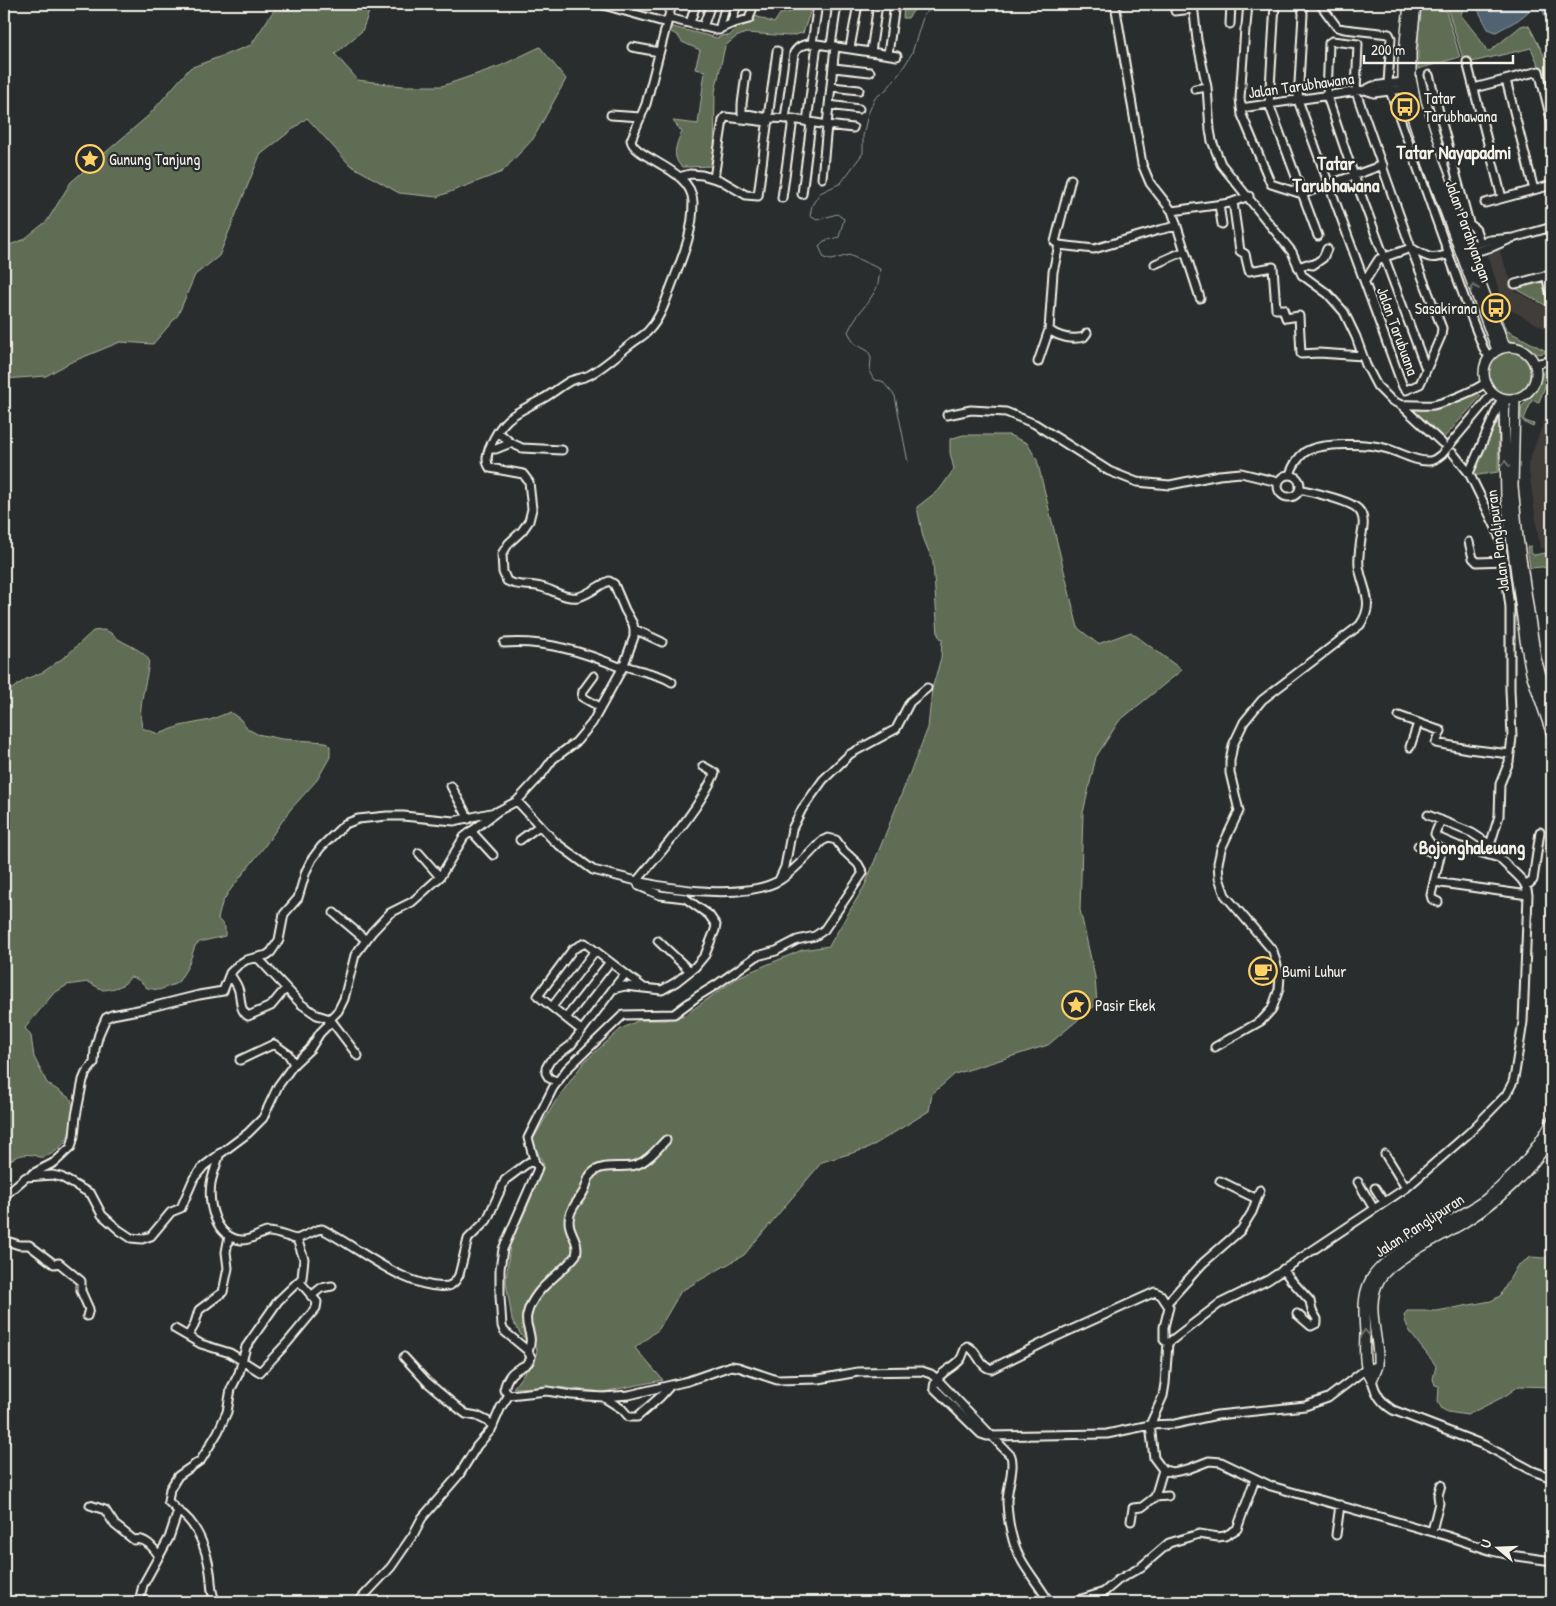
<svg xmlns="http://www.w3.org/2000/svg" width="1556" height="1606" viewBox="0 0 1556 1606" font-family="'Patrick Hand',sans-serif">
	<rect width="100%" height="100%" fill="#2a2d2e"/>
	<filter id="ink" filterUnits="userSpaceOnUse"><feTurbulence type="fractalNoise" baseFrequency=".02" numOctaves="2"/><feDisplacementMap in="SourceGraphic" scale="10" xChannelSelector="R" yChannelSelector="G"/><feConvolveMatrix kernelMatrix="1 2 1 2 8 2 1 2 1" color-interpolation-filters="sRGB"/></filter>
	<g filter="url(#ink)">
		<path fill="#3f3d3a" d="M1499,250L1515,291L1552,310V332L1505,307L1487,255Z
			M1552,400V446L1545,465L1552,520V547L1540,549L1528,464Z"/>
		<path fill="#616d54" stroke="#aaaf9e" d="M280,4H372L362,31L335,54L358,80L403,86H442L500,66L540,47L566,79L533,139L502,172L437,197L399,193L350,165L307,118L260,155L219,256L195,275L178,315L153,344L120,342L69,363L46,376L4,379V247L23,240L47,221L71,182L148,116L190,68L251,45L272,13Z
			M795,4H813L803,33L790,36L746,33L736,37L725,46L715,92L714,166L682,167C671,158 676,143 682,132L673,121L698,124L705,71L695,69L700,50L682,42L678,36L668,30L669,26L717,38L724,35L729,36L735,30L734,26L753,15L774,23L780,14C787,13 795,13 795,4Z
			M904,4H925L914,10L908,18H903Z
			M1422,4H1444L1460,57L1418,69V34Z
			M1446,4H1464L1461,15C1466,22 1485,44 1486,50L1490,51L1521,26L1525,25L1529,26L1546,59L1552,61V98L1543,69L1538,64L1531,48L1472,62L1471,57L1463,58Z
			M1544,279L1552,309L1513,287Z
			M1496,309H1498L1506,330L1548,352L1538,354L1524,344L1508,340Z
			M1488 373a21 21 0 1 1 42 0a21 21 0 1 1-42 0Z
			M1552,368L1539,402L1532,400L1524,419L1525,421L1534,424L1533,427C1520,421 1520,420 1522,406L1537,390L1543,372Z
			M1476,391L1481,396L1443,439L1409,408Z
			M1499,412L1498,472L1472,476L1471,473Z
			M963,435H1009L1027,443L1037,460L1078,628L1098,644L1131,632L1182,670L1119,721L1096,757L1083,813L1080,910L1095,977L1097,1004L1048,1045L955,1074L932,1094L929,1111L869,1148L822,1162L744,1255L681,1291L659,1329L635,1348L663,1380L603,1392L555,1387L513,1388L536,1357L537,1349L521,1335L512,1320L506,1282L510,1243L527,1208L544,1165L532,1141L555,1102L584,1062L621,1029L639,1020H665L685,1015L740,976L802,950L829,946L865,885L928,728L932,689L941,658L942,640L938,635L933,562L923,537L917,507L940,489L954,469L950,453V439Z
			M1531,546V553L1534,555L1545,553L1546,555L1551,554V549H1552V569L1542,567L1530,568L1527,547Z
			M103,630C111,631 113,636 120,640C130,646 142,650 149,660C147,684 137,705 142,728L159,734L180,726L210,720L230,712L240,719L248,729L257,734L282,739L326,742L330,746V757L317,780L290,810L264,847L228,893L222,903L218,919L225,927V936L199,942L195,946L188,966L179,981L175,984L159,990L147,988C142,982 137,978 130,977C125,987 113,989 103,990L88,982L67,985L53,994L25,1028L31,1036L34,1057L47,1083L71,1099C78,1122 68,1150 44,1157C39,1158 37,1156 33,1155C20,1153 13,1158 4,1165V692L9,691L26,679L43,672L66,656L93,631Z
			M1552,1255V1387L1519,1386L1505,1396L1467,1415L1448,1412L1442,1409L1438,1402L1439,1386L1435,1385L1433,1379L1436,1366C1426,1351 1406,1333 1404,1315L1407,1311H1437L1491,1301L1500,1296L1517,1266L1531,1257L1544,1258Z"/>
		<path fill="#4f6372" stroke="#919ca1" d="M1475,4H1552V34L1543,11L1537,5L1518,20L1496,32L1488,29Z"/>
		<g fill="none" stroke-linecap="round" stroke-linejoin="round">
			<path stroke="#919ca1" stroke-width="1" d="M908,462L895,396L882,381L874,380L870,373L871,357L868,351L854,343L848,332C855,315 868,305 876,289C879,284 879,275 880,269L849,255L831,260L824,258L819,246L824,241L839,237L844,219L837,214L817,220L810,216L812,205L820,193L841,183L863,153V136L868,114L875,98L887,89L902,70L912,53L924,14L939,4"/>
			<defs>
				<path id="minor" d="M600,4L667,23
					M1115,4L1142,164L1150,183L1172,211L1200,298
					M1193,4L1197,40L1207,87L1210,130L1212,141L1221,164L1292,252L1302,275L1328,294L1344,312L1356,337L1366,365L1377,386L1391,400L1401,405L1442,443
					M1275,4L1269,104L1318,236
					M1300,4L1302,7L1303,14L1298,100L1403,387L1406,390L1420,384L1441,336L1442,328L1411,248L1356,92L1358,44L1332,41L1329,43L1327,96L1354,176L1426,369
					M1320,4L1337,27L1344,29L1389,34L1391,38L1388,83L1390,91L1473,322L1485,352L1490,355
					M1175,11L1193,9
					M668,18L717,30L731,24L749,19L754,4
					M690,23L696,4
					M731,24L737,4
					M1230,24L1231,4
					M1246,26L1248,4
					M703,27L711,4
					M1245,29L1240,98L1242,115L1271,184L1302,194L1383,165
					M719,30L726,4
					M812,43L818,4
					M831,45L837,4
					M835,46L827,125L853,128
					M632,47L659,52
					M850,48L858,4
					M871,52L878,4
					M888,54L895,4
					M1467,62L1502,198
					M834,68L870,72
					M746,74L742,104V113L768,118L777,51
					M1429,75L1469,223L1476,230L1480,242
					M1506,80L1534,190
					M832,87L859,90
					M1474,88L1539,71L1552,123
					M1195,89L1207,87
					M1365,90L1373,86L1403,82
					M829,105L859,109
					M1241,108L1365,90L1374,93L1405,89
					M611,115L641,117
					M785,119L794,53C799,44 808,43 817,44
					M807,122L817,44L897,56
					M679,177L690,174L702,175L722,181L746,195L758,196L768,118L793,119
					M714,178L723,120L725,117L768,122
					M802,194L811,123
					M782,198L793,119L827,125L822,178
					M1233,202L1240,251L1245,254L1249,271L1273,267L1276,309H1283L1286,318L1299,316L1301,354L1319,353L1363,356
					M1485,203L1552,185
					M1219,205L1222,224
					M1172,211L1230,203L1249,196
					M1059,245L1094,249L1159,230L1177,226
					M1467,246L1490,240L1513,238L1552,227
					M1470,253L1492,247L1508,240
					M1155,264L1185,251
					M1298,267L1307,264L1313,265L1323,258L1327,249
					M1546,275L1552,300
					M1365,281L1379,259L1411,248C1428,257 1430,261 1448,254
					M1515,284L1552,274
					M1049,330C1059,337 1072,340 1084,337L1087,333
					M1038,362L1049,330L1053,272L1059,245L1055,242L1071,179
					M1535,364L1552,360
					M1401,405C1411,404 1423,406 1433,405C1444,403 1477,390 1485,383
					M947,415L971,410L1006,412L1035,424L1109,471L1137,482L1170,485L1219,475L1241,473L1278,482
					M498,432L511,443L522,448L562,450
					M489,449H496L511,443
					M1453,453L1469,473L1497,530L1502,546L1510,607V689L1512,737L1509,762L1500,784L1499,816L1491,842C1495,865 1526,872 1528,895L1523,1022L1515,1073L1513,1082L1506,1095L1469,1133L1406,1188L1268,1280L1219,1304L1168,1343L1165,1384L1163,1396L1150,1425L1154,1458L1163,1470L1173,1472L1188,1469L1209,1461L1221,1462L1271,1486L1447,1536L1492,1551L1510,1555L1552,1561
					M1469,473L1502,398
					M1290,474C1293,466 1297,458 1305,452C1321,442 1370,443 1388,449C1401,453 1416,462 1429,461C1434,461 1438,457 1442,454L1493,393
					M1278 486a11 11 0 1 1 22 0a11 11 0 1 1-22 0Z
					M1469,542L1473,558L1477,562L1505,561
					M634,629L662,642
					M504,643C546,640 584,652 622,668
					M623,665C639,672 659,673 672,682
					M594,676L583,691L582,697L600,707
					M1399,716L1441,731L1436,743L1468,749L1510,754
					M1410,747L1418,723
					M451,786L469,819
					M517,801L555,842L593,870L637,881C664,848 698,811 715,773L703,766
					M1428,815L1472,833L1492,846
					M1441,820L1435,834L1437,837L1458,846L1499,858
					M471,831L493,855
					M520,840L539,826
					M1418,846L1440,856L1431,895L1432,899L1438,902
					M419,853L440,877
					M779,880L785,867L792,829L802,809L823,780L850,754L896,729L910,702L927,688
					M1434,882L1528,895
					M1526,885L1530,883L1533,880L1540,832
					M334,913L366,940
					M658,941L690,971
					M258,958L301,1004L317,1015L330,1019L358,1056
					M230,973C232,979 236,982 238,988C242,998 238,1009 248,1016L271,1006L286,988
					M613,989L625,974
					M552,1007L595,951
					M566,1018L610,962
					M581,1030L538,996L573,949L585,943L644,988
					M1215,1047L1261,1021L1272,1009L1279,989L1280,976L1273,951L1225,895L1219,878L1218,863L1221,849L1239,811L1230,773V761L1233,745L1244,722L1262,700L1360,625C1376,602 1362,589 1359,566C1358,557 1360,547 1361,539C1363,529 1366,517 1358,509C1349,500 1314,493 1300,489
					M240,1060L274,1044L288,1054L294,1064
					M558,1082L549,1078L546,1073V1068L550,1061L571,1045L613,989L625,986L662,990L676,982L695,967L705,955L715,930L716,925L709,915L685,898L660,895L639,886L637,881
					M220,1153C217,1163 213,1173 211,1183C208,1204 215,1237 241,1240C250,1241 258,1234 267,1232C276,1231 288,1238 297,1239L317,1230L322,1229C358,1247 408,1291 448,1286C453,1285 457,1279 459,1275L468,1239L487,1220L505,1180L529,1162L535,1163L538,1167L537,1171L503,1249L500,1269V1296L502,1326L504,1331L527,1350L531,1357C528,1371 509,1363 504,1390L509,1395L547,1391L572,1395L603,1397L629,1395L688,1381L731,1366L738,1367L777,1380L819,1379L858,1372L922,1371L931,1374L937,1379L1011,1456C1015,1469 1007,1487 1007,1502C1008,1522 1011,1543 1022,1561C1030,1575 1041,1588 1049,1602
					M1385,1154L1406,1188
					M535,1163L528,1138L553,1088L567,1069L623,1015L674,1014L698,996L716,985L757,956L776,951L797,940L815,936L824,930L863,873L858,864L844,851L836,840L828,838L822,841C811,852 793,872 780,880C746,900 674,890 637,881
					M32,1174L55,1162L71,1147L74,1136L76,1116L83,1080L86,1073L94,1063L95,1049L99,1034L106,1018L112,1015L143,1009L199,995L223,991L230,973L238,965L246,960L267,955L271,952L279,940L284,914L298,898L306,871L312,859L321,847L345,824L358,819L387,816H403L454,821L495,812
					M1220,1181L1257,1199
					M1358,1182L1374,1209
					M1375,1188L1384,1202
					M4,1196L26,1177L52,1175L61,1177L91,1194L102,1215L119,1230L131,1238L142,1239L151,1236L171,1212L181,1208L194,1178L204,1166L248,1133L263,1118L278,1086L294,1064L310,1049L320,1033L328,1025L330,1019L338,1011L344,999L355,955L372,932L390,913L412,902L440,877L464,837L498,811L517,801L542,774L553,759L576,742L592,723L623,667L634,637V629L633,624L625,610L614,584L609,581C599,585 590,594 578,597C564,599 554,590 541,587C530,584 518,587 507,581L503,572L502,554L509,543L522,531L529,521L532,509L529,482L523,474L490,468C485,461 487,454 490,447C503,415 517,413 544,398C553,393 561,386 570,381C577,378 585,378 591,374C605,366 618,354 631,344C637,339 644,336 649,330C662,316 667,296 674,279C684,253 693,232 693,202C692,168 634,159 631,140L646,104L672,4
					M4,1240L19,1245H29L54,1264L59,1263L81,1281V1291L89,1309L87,1316
					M1283,1269L1291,1280L1310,1301L1312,1311L1317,1319V1323L1311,1326L1297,1314
					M311,1296L321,1288L332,1286
					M1167,1303L1203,1263L1241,1230L1252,1212L1260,1190
					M175,1329L201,1344L230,1353L260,1372L287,1343L316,1308L317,1302L300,1282
					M188,1336L194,1326L199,1310L223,1292L228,1268L226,1252L229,1236
					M1168,1343L1164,1340V1327L1169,1307L1161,1295L1155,1292L1053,1338L991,1369C979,1367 978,1350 967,1346C963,1350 964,1355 960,1360C952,1369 934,1375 934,1388L981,1434L987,1436L1107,1434L1150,1425L1175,1424L1217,1415L1305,1406L1328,1398L1366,1369L1378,1366
					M528,1352C535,1333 524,1329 527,1315C533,1288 560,1276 576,1255C581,1240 565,1230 570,1215C572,1206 580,1199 584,1191C587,1186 587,1179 591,1174C602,1162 622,1169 636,1165C648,1161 657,1149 666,1140
					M404,1357L427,1382L458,1408L466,1414L477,1416L487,1421L493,1426
					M1372,1380C1375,1393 1381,1403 1393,1410L1484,1445L1533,1471L1552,1478
					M603,1397L622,1409L629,1417H637L660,1397L670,1386
					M1163,1470L1155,1497L1168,1496
					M90,1505L105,1510L115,1525L134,1540C145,1537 153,1547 159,1556
					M178,1511C197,1522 207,1551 210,1572C212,1584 210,1592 216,1602
					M1131,1521L1133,1508L1142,1507L1155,1497
					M1432,1531L1439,1503L1438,1495L1441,1485
					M1336,1535L1340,1505
					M139,1602L143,1585L169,1538L178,1511L168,1501L170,1489L178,1476L201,1460L218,1432L227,1412L231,1389L239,1373L246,1347L278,1301L302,1278L304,1259L297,1239
					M358,1602L391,1567L413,1535L422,1518L459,1475L477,1446L491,1430L501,1407L509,1395
					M1072,1602L1104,1592L1118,1580L1141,1567L1169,1543L1199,1534L1218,1537L1225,1536L1237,1529L1255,1479"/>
				<path id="major" d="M1409,4L1403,62V82L1409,107L1428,165L1497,350
					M1416,4L1411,52V78L1416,103L1435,162L1505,347
					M1484 373a26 26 0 1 1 52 0a26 26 0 1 1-52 0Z
					M1504,399L1506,499L1525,640L1531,673L1552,735
					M1515,399L1513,486L1518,538L1536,659L1552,710
					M1372,1380C1371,1377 1368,1373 1367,1370C1363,1360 1365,1342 1365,1332C1364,1315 1362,1298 1369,1283C1382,1252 1457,1221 1486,1199C1513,1178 1536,1151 1552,1121
					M1372,1380C1374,1375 1377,1370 1378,1365C1380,1337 1364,1306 1380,1279C1392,1259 1441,1237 1462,1224C1499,1201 1529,1173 1552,1137"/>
			</defs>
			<use href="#minor" stroke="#f4f1e8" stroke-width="11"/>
			<use href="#major" stroke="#f4f1e8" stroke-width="12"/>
			<use href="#minor" stroke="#2a2d2e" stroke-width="7"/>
			<use href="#major" stroke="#2a2d2e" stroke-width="9"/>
		</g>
		<defs><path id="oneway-chevron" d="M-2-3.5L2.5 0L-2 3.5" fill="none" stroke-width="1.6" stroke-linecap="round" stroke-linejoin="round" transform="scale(1.25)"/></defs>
		<g stroke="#71726f">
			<use href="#oneway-chevron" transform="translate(1474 288) rotate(-111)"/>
			<use href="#oneway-chevron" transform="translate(1505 464) rotate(-90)"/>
			<use href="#oneway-chevron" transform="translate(1365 1333) rotate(-93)"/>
		</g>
	</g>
	<defs>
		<symbol id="bus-ring" viewBox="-11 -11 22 22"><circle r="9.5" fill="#2a2d2e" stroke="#ffd166" stroke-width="1.5"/><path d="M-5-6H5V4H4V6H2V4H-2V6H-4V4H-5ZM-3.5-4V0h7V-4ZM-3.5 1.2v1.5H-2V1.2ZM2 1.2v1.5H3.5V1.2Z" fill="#ffd166"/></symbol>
		<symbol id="sight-ring" viewBox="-11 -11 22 22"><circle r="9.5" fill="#2a2d2e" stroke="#ffd166" stroke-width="1.5"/><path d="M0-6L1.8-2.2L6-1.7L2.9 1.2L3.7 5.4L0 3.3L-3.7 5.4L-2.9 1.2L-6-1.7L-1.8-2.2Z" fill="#ffd166"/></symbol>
		<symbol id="cafe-ring" viewBox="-11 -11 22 22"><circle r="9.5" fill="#2a2d2e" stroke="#ffd166" stroke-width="1.5"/><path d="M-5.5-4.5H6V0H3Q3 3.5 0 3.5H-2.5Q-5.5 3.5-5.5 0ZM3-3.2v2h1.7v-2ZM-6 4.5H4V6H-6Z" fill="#ffd166"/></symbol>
	</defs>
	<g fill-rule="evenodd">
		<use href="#bus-ring" x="1389" y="91" width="32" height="32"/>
		<use href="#sight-ring" x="74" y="143" width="32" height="32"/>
		<use href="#bus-ring" x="1480" y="292" width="32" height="32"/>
		<use href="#cafe-ring" x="1247" y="955" width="32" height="32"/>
		<use href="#sight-ring" x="1060" y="989" width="32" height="32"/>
	</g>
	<g text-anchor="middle" stroke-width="4.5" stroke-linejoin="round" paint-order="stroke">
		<g font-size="16" fill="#f4f1e8" stroke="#2a2d2e">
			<text transform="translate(1301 85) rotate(-8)" y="6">Jalan Tarubhawana</text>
			<text transform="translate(1469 231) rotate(70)" y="6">Jalan Parahyangan</text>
			<text transform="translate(1398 331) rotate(70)" y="6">Jalan Tarubuana</text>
			<text transform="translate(1497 541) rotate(-97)" y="6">Jalan Panglipuran</text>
			<text transform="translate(1419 1225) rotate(-33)" y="6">Jalan Panglipuran</text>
		</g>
		<g font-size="16" fill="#f4f1e8" stroke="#2a2d2e" text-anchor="start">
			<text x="1424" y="104">Tatar<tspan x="1424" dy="18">Tarubhawana</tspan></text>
			<text x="109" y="165">Gunung Tanjung</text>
			<text x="1477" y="314" text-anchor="end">Sasakirana</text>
			<text x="1282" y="977">Bumi Luhur</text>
			<text x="1095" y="1011">Pasir Ekek</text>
		</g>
		<g font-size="19" font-weight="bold" fill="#f4f1e8" stroke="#2a2d2e">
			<text x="1454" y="159">Tatar Nayapadmi</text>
			<text x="1336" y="170">Tatar<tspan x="1336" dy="22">Tarubhawana</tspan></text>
			<text x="1472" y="854">Bojonghaleuang</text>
		</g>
	</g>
	<rect width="1556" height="1606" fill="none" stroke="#2a2d2e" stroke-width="20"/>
	<rect x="10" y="10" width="1536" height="1586" fill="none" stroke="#f4f1e8" stroke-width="2" filter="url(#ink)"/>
	<g transform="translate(1498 1548) rotate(289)" stroke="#2a2d2e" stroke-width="4" paint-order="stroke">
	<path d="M0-4L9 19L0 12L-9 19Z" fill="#f4f1e8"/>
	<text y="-8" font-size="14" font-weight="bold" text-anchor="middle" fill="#f4f1e8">U</text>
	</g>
	<path d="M1364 55v8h149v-8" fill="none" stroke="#f4f1e8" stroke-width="2.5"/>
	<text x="1371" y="55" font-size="15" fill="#f4f1e8" stroke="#2a2d2e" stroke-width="4" paint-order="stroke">200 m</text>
</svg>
